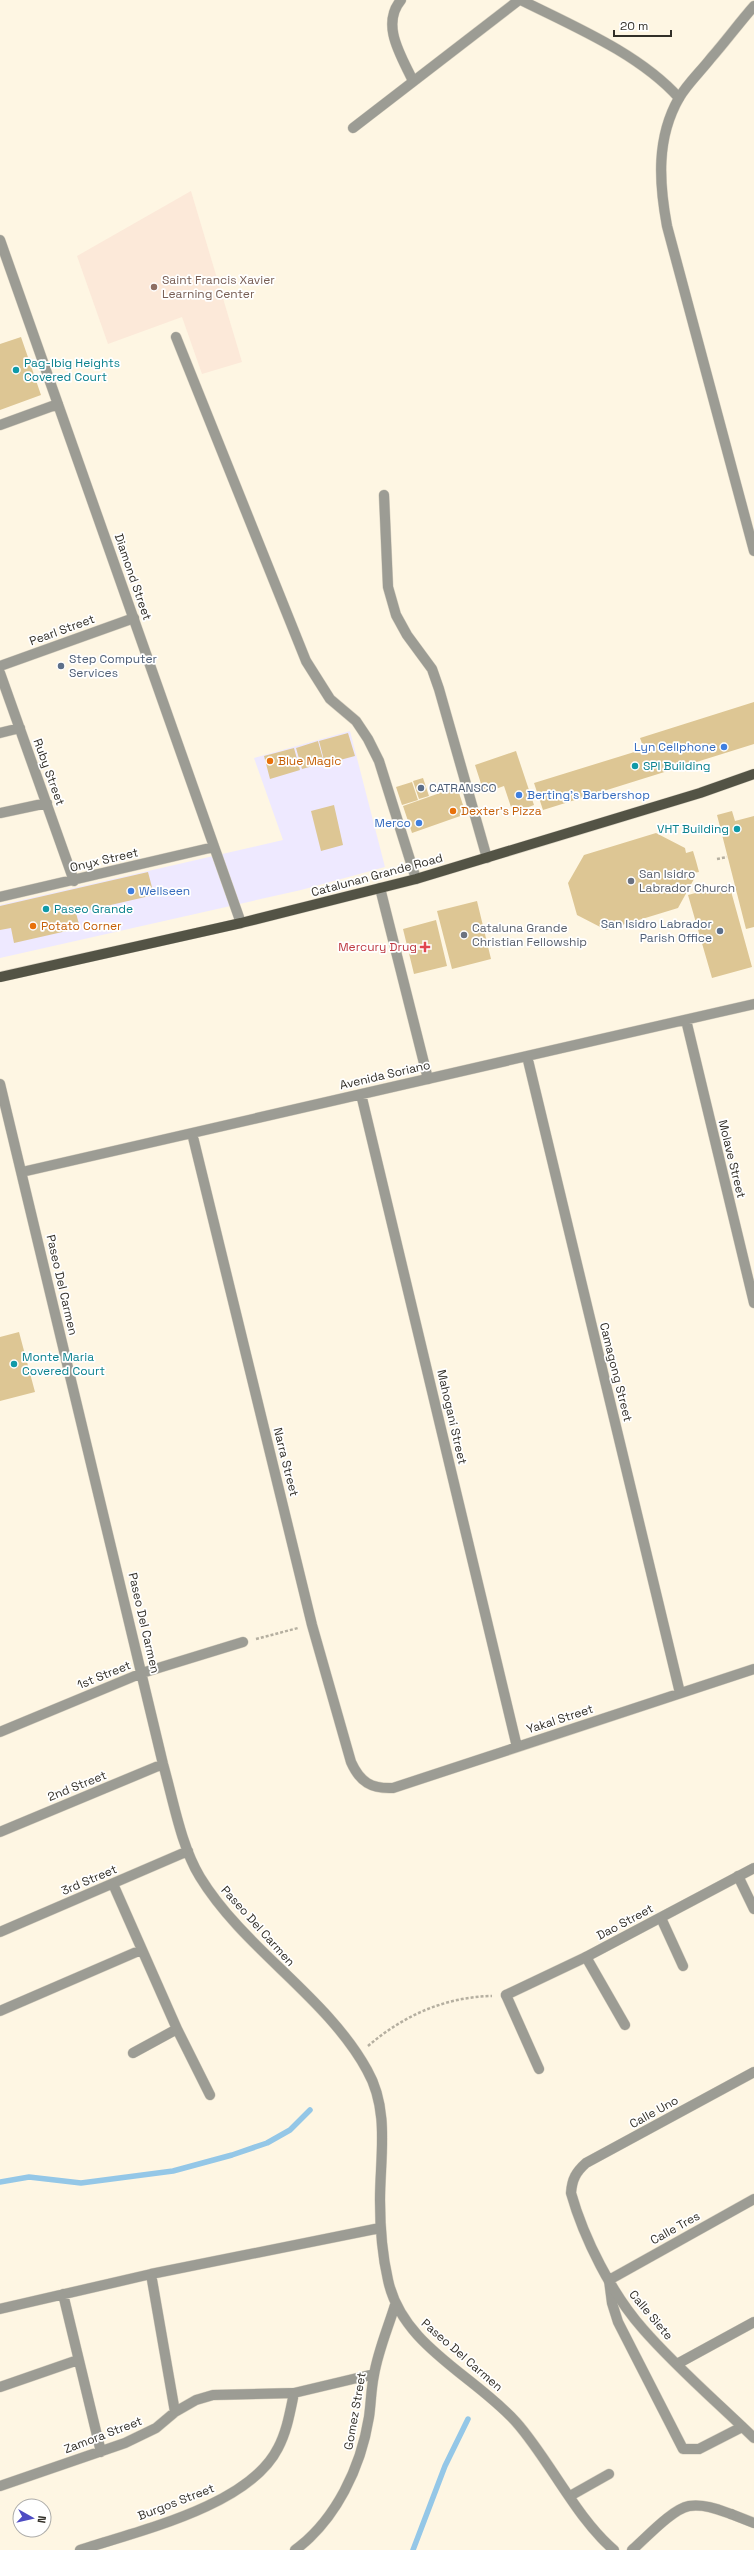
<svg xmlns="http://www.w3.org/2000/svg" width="754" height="2550" viewBox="0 0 754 2550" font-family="'Space Grotesk',sans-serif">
	<rect width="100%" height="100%" fill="#fef6e3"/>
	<path fill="#eee9ff" d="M350,731L385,867L301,890L0,958V905L283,840L254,758Z"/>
	<path fill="#fce9d9" d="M191,191L242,362L202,374L182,317L108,344L77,256Z"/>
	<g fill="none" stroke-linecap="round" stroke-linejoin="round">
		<path stroke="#94c7e7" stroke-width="5.5" d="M0,2182L29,2177L81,2183L173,2171L232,2155L267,2143L290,2130L310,2110
			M413,2550L445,2466L468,2419"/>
	</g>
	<path fill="#ddc694" d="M21,337L41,395L0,410V344Z
		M754,702V744L543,810L534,783L644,749L640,738Z
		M348,733L355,756L325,764L319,741Z
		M318,741L324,763L302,769L296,748Z
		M294,748L300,770L270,779L264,756Z
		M516,751L534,805L513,813L504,786L484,793L475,765Z
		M423,778L429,796L419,799L413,781Z
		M412,782L418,800L402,805L396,787Z
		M457,787L466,814L412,833L403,806Z
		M334,805L343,845L321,851L311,811Z
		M732,811L735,821L754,816V927L746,929L717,815Z
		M656,833L685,848L686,853L693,851L696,861L699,872L692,873L694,879L678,908L606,930L577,915L568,883L584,855Z
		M148,872L154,895L76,913L80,928L14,943L11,928L0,930V906Z
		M729,884L752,967L712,978L688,895Z
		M477,901L491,959L452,969L437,911Z
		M436,920L447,966L414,974L403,929Z
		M19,1332L35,1392L0,1401V1337Z"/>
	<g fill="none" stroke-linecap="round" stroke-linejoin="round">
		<defs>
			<path id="service" d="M401,0C380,25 402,57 413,81
				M521,0C573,26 640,54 679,98
				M353,128L519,0
				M176,337L306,661L330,699L356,721L368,739L379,761L416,879
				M0,666L134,618
				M380,888L428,1079
				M738,1876L754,1909
				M661,1918L683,1966
				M586,1957L625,2025
				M506,1995L539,2069
				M609,2280L612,2303L618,2322L683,2449H699L742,2427
				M570,2496L609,2474
				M731,2514L754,2523"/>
			<path id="minor" d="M754,6C739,23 726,41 711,58C701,71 687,84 679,98C656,138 659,183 667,226L754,551
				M0,240L241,923
				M0,425L58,404
				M384,495L388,587L396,615L407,635L432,669L439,689L487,858
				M0,673L74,881
				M0,733L20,728
				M0,813L47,803
				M0,897L214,847
				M686,1020L754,1303
				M527,1056L680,1693
				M0,1084L163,1764C173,1799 181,1846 200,1877C244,1949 327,1997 367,2070C390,2110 380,2157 380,2200C380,2227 382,2254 388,2280C402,2346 474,2375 516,2422C549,2459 576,2518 614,2550
				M361,1094L517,1747
				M192,1133L312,1625L351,1762C360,1782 371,1789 393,1788L754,1669
				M22,1172L754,1004
				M0,1732L142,1673L243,1642
				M0,1832L163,1764
				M113,1884L177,2029L210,2095
				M0,1932L188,1851
				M506,1995L586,1957L754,1868
				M0,2011L141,1950
				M133,2053L177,2029
				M754,2072L586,2163C576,2172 572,2179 571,2193C584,2239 612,2294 643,2329C677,2368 717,2402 754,2438
				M151,2274L175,2412
				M609,2280L754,2199
				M63,2294L101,2452
				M0,2309L151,2274L380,2228
				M677,2364L754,2322
				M0,2387L78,2360
				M0,2486L125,2443L156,2428L175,2412L196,2400L213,2395L294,2393L374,2374
				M80,2550C138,2531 249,2506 278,2448C287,2431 290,2412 294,2393
				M295,2550C336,2520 361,2467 369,2417C371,2403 371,2389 374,2375C378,2351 388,2328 395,2305
				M632,2550C645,2539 672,2509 689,2506C704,2504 717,2509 731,2514"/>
			<path id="primary" d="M0,977L241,923L416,879L700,793L754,774"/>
		</defs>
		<use href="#service" stroke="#d9d2c1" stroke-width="11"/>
		<use href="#minor" stroke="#d9d2c1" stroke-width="11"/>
		<use href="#primary" stroke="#d9d2c1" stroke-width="11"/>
		<path stroke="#b5afa0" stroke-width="2.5" stroke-dasharray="3 2" stroke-linecap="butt" d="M717,859L727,857
			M256,1639L298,1628
			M368,2046C403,2016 444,1997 492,1996"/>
		<use href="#service" stroke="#9c9c94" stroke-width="10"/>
		<use href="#minor" stroke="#9c9c94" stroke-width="10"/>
		<use href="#primary" stroke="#535345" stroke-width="10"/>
	</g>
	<circle fill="#8d6e63" stroke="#fff" stroke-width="1.5" cx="154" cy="287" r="4"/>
	<g fill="#0f9aa8" stroke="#fff" stroke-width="1.5">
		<circle cx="16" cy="370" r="4"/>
		<circle cx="635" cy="766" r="4"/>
		<circle cx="737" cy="829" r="4"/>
		<circle cx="46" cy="909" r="4"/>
		<circle cx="14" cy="1364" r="4"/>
	</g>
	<g fill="#5c6f8a" stroke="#fff" stroke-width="1.5">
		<circle cx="61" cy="666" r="4"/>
		<circle cx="421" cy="788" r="4"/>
		<circle cx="720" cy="931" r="4"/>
	</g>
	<g fill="#3f7fe0" stroke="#fff" stroke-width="1.5">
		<circle cx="724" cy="747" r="4"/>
		<circle cx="519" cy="795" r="4"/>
		<circle cx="419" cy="823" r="4"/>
		<circle cx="131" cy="891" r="4"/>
	</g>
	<g fill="#e8710a" stroke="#fff" stroke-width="1.5">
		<circle cx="270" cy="761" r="4"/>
		<circle cx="453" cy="811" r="4"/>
		<circle cx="33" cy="926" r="4"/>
	</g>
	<g fill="#6b7280" stroke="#fff" stroke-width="1.5">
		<circle cx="631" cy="881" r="4"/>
		<circle cx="464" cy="935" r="4"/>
	</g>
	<path fill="#e0444e" stroke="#fff" stroke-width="1.5" d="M423 941h4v4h4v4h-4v4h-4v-4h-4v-4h4z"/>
	<g text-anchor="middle" stroke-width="3.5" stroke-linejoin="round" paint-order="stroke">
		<g font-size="12" fill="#785e54" stroke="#fff" text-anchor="start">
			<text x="162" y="284">Saint Francis Xavier<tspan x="162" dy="14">Learning Center</tspan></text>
		</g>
		<g font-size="12" fill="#0d838f" stroke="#fff" text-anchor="start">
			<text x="24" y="367">Pag-Ibig Heights<tspan x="24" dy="14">Covered Court</tspan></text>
			<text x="643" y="770">SPI Building</text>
			<text x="729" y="833" text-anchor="end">VHT Building</text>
			<text x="54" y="913">Paseo Grande</text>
			<text x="22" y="1361">Monte Maria<tspan x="22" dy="14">Covered Court</tspan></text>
		</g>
		<g font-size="12" fill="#322f28" stroke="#fff">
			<text transform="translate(133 577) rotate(71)" y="4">Diamond Street</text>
			<text transform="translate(62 630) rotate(-20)" y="4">Pearl Street</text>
			<text transform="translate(49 772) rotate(70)" y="4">Ruby Street</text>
			<text transform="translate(104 860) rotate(-13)" y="4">Onyx Street</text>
			<text transform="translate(377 875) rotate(-15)" y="4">Catalunan Grande Road</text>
			<text transform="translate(385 1075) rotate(-13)" y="4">Avenida Soriano</text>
			<text transform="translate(732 1159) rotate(76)" y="4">Molave Street</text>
			<text transform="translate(62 1285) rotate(77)" y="4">Paseo Del Carmen</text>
			<text transform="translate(616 1372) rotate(76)" y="4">Camagong Street</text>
			<text transform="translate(452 1417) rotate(77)" y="4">Mahogani Street</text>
			<text transform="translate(286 1462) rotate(76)" y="4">Narra Street</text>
			<text transform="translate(144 1623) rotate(77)" y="4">Paseo Del Carmen</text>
			<text transform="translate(104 1675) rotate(-22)" y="4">1st Street</text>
			<text transform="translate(560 1719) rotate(-18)" y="4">Yakal Street</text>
			<text transform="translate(77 1786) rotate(-22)" y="4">2nd Street</text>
			<text transform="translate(89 1880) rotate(-23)" y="4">3rd Street</text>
			<text transform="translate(625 1922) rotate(-28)" y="4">Dao Street</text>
			<text transform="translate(258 1926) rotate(48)" y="4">Paseo Del Carmen</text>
			<text transform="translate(654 2112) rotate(-29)" y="4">Calle Uno</text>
			<text transform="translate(675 2228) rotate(-29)" y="4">Calle Tres</text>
			<text transform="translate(651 2315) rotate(50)" y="4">Calle Siete</text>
			<text transform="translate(462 2355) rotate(41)" y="4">Paseo Del Carmen</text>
			<text transform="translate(355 2411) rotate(-80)" y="4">Gomez Street</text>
			<text transform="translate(103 2435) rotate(-21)" y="4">Zamora Street</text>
			<text transform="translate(176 2502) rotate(-21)" y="4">Burgos Street</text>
		</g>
		<g font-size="12" fill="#4e5e75" stroke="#fff" text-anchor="start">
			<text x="69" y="663">Step Computer<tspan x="69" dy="14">Services</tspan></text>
			<text x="429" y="792">CATRANSCO</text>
			<text x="712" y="928" text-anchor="end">San Isidro Labrador<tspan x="712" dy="14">Parish Office</tspan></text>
		</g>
		<g font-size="12" fill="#366cbe" stroke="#fff" text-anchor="end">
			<text x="716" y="751">Lyn Cellphone</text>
			<text x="527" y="799" text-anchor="start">Berting's Barbershop</text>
			<text x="411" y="827">Merco</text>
			<text x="139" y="895" text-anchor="start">Wellseen</text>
		</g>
		<g font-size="12" fill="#c56008" stroke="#fff" text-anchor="start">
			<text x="278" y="765">Blue Magic</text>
			<text x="461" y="815">Dexter's Pizza</text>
			<text x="41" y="930">Potato Corner</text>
		</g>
		<g font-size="12" fill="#5b616d" stroke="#fff" text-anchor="start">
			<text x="639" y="878">San Isidro<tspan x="639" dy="14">Labrador Church</tspan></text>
			<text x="472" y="932">Cataluna Grande<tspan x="472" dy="14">Christian Fellowship</tspan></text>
		</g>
		<g font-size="12" fill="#be3a42" stroke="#fff" text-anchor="end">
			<text x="417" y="951">Mercury Drug</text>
		</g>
	</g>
	<g transform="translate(32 2518) rotate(98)"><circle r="19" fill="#ffffff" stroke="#adaca9"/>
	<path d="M0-3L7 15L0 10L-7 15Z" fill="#4e4cc3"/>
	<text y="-6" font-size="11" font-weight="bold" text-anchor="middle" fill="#322f28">N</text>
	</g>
	<path d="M614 30v6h57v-6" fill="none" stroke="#322f28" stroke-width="2"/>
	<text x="620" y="30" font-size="12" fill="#322f28" stroke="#ffffff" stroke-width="3" paint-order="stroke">20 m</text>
</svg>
